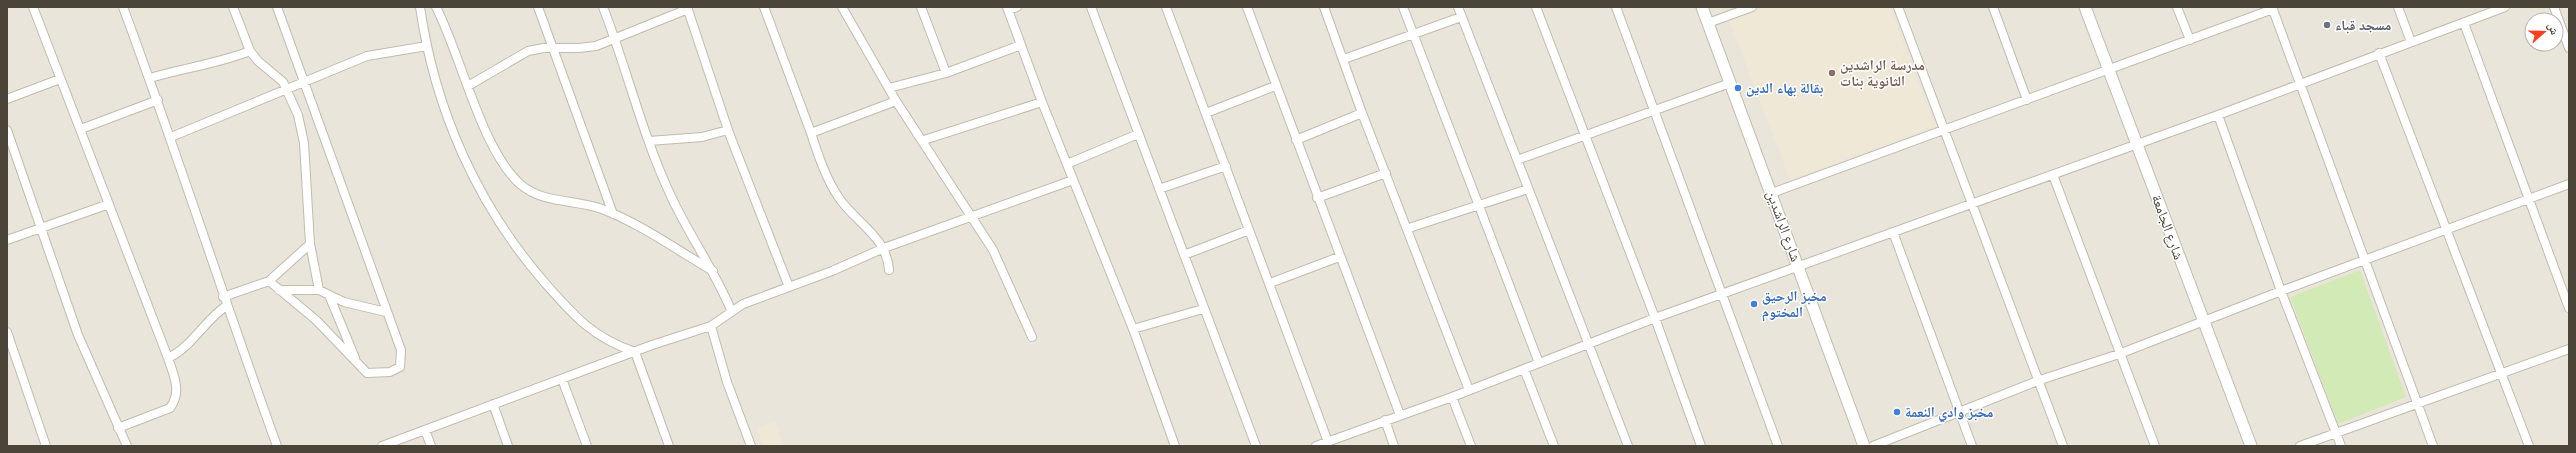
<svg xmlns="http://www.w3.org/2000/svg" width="2576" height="453" viewBox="0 0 2576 453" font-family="'Varela Round','Noto Naskh Arabic',sans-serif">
	<rect width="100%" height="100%" fill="#f6f3ec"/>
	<path fill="#eae5da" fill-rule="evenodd" d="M7,7H2569V446H7ZM2532,20H2556V44H2532Z"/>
	<path fill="#efe8d6" d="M1766,7H1890L1935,126L1790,180L1729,20Z
		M775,422L784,446H764L757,429Z"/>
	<path fill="#d2eab5" d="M2360,270L2406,397L2338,424L2290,297Z"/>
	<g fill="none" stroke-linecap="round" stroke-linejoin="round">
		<defs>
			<path id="minor" d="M33,7L168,358
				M123,7C177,152 224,300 277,446
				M233,7L250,51L258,61L283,82L298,115L304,143L310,244L319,290
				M420,7C435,110 477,205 545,283C574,316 592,337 635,352
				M436,7C461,55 481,149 520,184C543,204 574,199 602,209C641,224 677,250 713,271
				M538,7L613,214
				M603,7C627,69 642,134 670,194C688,234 714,269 731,310
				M687,7L729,133L789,287
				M764,7L811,133
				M842,7L896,101L993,250L1032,337
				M921,7L946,73
				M1007,7L1042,102L1133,329L1175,446
				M1091,7L1256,446
				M1166,7L1328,442
				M1247,7L1400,415
				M1324,7L1362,113L1469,390
				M1403,7L1539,363
				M1458,7L1628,446
				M1536,7L1655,318L1701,446
				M1616,7L1778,446
				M1898,7L2063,446
				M1993,7L2027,100
				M2177,7L2190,40
				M2272,7L2433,446
				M2398,7L2411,42
				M2554,7L2569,48
				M1008,10L1017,7
				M1708,23L1752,7
				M2464,23L2569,308
				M2379,53L2529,446
				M1344,59L1461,17
				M150,78C183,68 217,64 250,51
				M468,86L528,51L544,48H579L596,46L688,9
				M889,88L946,73L1021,45
				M7,99L60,79
				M1206,113L1275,86
				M2218,115L2281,291L2341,446
				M81,129L158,100
				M7,130L78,335L127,446
				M171,137L367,56L427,46
				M924,140L1042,102
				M1296,140L1362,113
				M649,141L702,137L728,130
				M1517,160L1730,83
				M1067,164L1138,134
				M2053,175L2155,446
				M1159,189L1226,166
				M1772,193L2273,9
				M1317,198L1386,173
				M1409,228L1528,189
				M1893,232L1972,446
				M7,240L109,204
				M1184,255L1249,230
				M889,270C887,237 857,224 839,198C826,179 818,155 811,133L896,101
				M269,281L316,320L367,373L390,372L400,367L401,350L277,7
				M1270,283L1339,257
				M279,290H319L344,302L386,312
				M329,295L355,358
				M223,297L269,281L310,244
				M711,326L727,382L751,446
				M1133,329L1203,309
				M7,332L46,446
				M635,352L669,446
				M1524,369L1554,446
				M562,379L587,446
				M1452,397L1471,446
				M493,404L508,446
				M1385,420L1394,446
				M118,428L170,408C182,392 174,376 168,358C192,347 204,321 226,306
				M425,430L431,446
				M382,446L652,345L711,326L743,304L832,271L884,248L1073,180
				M1316,446L1452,397L1655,318L2218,115L2505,7
				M1873,446L2040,380L2119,354L2281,291L2569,184
				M2300,446L2569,349"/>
			<path id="tertiary" d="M1702,7L1864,446
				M2085,7L2251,446"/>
		</defs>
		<use href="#minor" stroke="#c2bbae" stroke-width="10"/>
		<use href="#tertiary" stroke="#c2bbae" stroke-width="13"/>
		<use href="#minor" stroke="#fff" stroke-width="8"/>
		<use href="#tertiary" stroke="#fff" stroke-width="11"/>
	</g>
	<circle fill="#6b7280" stroke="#fff" stroke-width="1.5" cx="2327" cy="25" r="4"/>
	<circle fill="#8d6e63" stroke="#fff" stroke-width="1.5" cx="1832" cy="73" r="4"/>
	<g fill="#3f7fe0" stroke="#fff" stroke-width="1.5">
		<circle cx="1738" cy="88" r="4"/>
		<circle cx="1754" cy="304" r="4"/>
		<circle cx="1897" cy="412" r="4"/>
	</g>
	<g text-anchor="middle" stroke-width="3" stroke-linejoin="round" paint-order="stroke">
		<g font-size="14" font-weight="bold" fill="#5b616d" stroke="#fff" text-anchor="start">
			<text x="2335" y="30">مسجد قباء</text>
		</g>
		<g font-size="14" font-weight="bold" fill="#785e54" stroke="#fff" text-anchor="start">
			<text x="1840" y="70">مدرسة الراشدين<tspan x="1840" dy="16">الثانوية بنات</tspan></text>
		</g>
		<g font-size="14" font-weight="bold" fill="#366cbe" stroke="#fff" text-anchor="start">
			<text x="1746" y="93">بقالة بهاء الدين</text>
			<text x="1762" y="301">مخبز الرحيق<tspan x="1762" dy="16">المختوم</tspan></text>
			<text x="1905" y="417">مخبز وادي النعمة</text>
		</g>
		<g font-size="14" fill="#4b4439" stroke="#fff">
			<text transform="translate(1784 226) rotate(70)" y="5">شارع الراشدين</text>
			<text transform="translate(2168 227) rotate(70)" y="5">شارع الجامعة</text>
		</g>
	</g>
	<rect width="2576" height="453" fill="none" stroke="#4b4439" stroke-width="16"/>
	<g transform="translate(2544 32) rotate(70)"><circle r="19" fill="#ffffff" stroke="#b7b4b0"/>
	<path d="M0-3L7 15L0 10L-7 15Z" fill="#fc3f1d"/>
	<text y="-6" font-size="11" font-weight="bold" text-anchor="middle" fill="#4b4439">ش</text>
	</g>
</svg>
